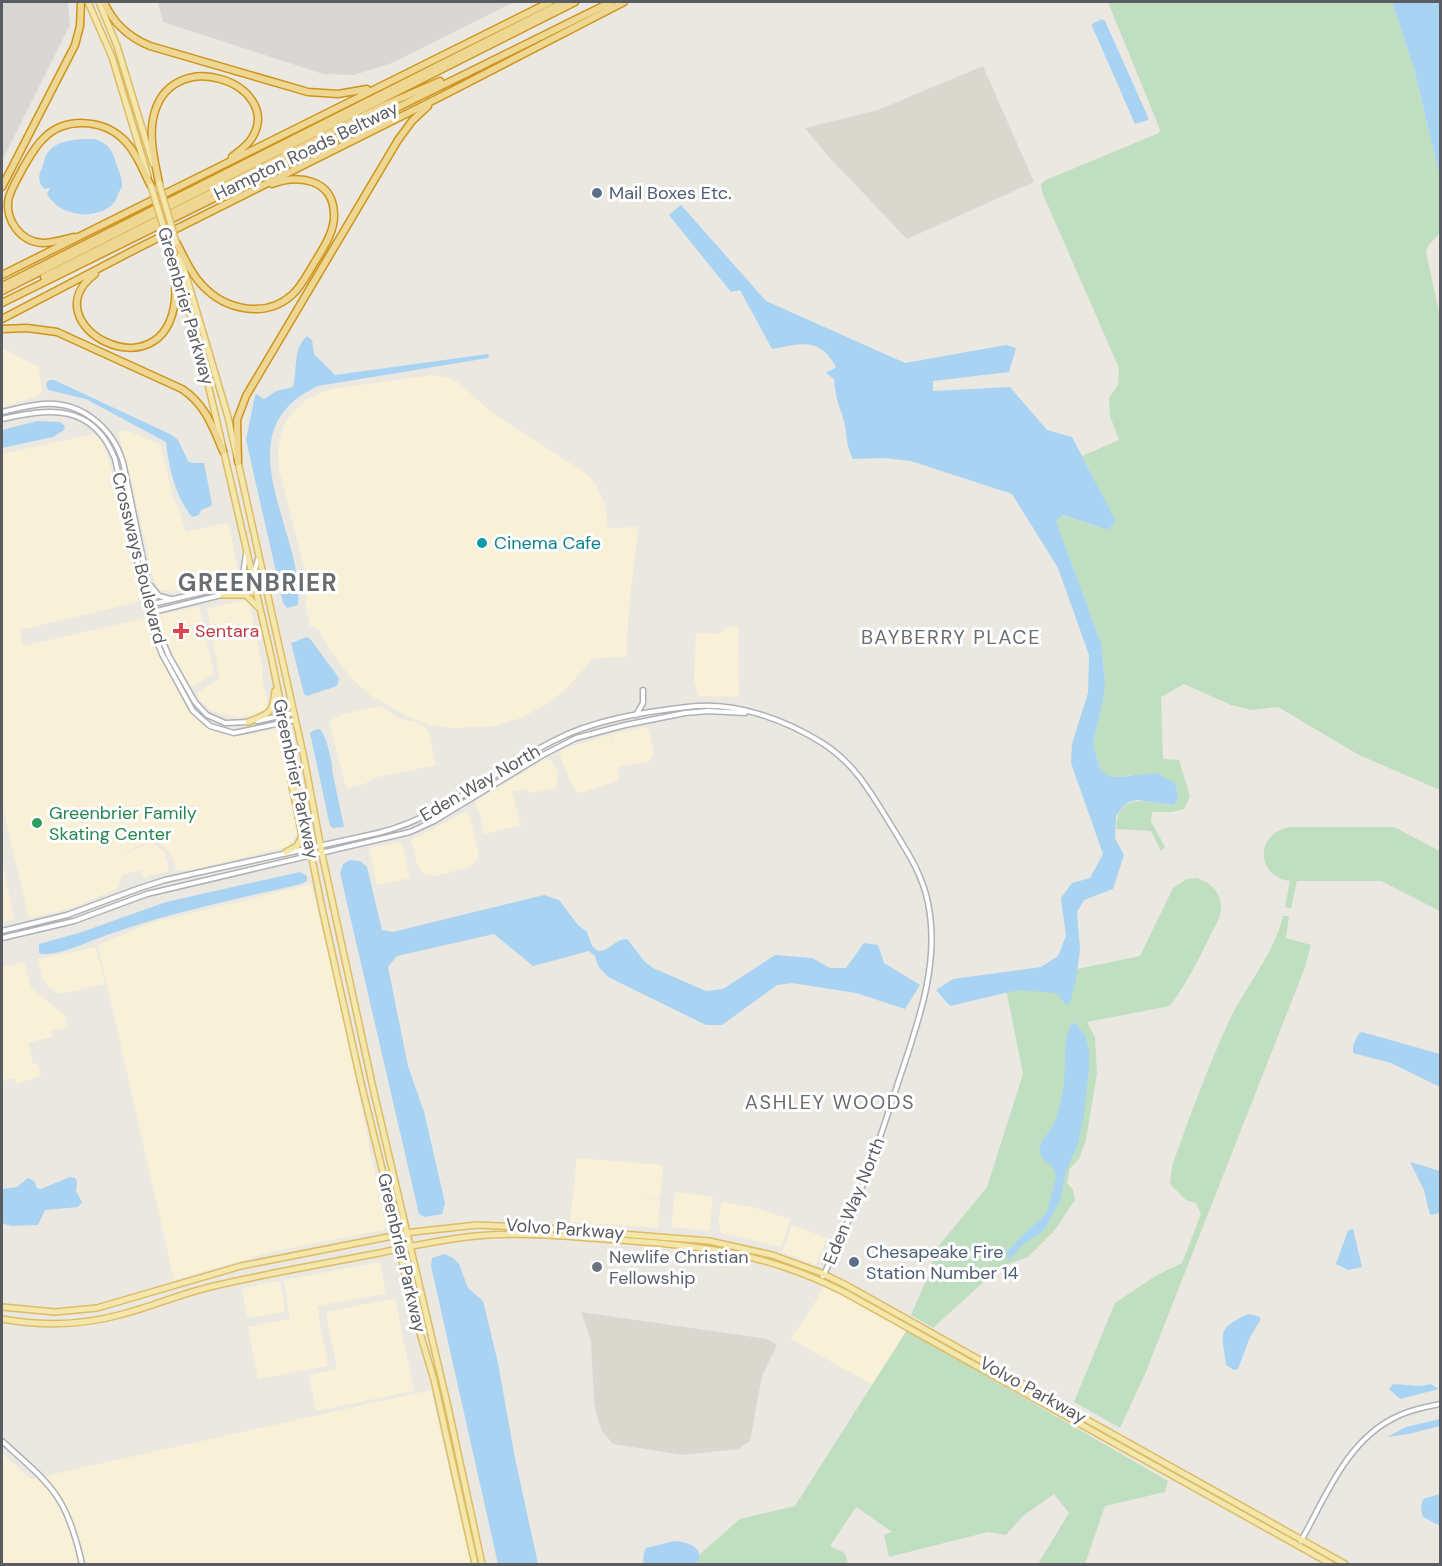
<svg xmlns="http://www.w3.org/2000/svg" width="1442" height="1566" viewBox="0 0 1442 1566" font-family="'DM Sans',sans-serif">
	<rect width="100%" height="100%" fill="#eae8e1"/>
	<path fill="#f8f0d7" d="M2,348L39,367L42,392L35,397L2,407Z
		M433,375L452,379L459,383L491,412L584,472L595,483L605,504L608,528L638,527L628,616L627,657L594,658L564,691L543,706L521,718L494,726L455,728L430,725L407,716L371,696L351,678L331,651L318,629L310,626L306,610L307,582L304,568L279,470L278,449L283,427L292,413L309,398L331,389Z
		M126,430L161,445L173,498L178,507L186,532L226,523L229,525L238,571L235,575L230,578L174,592L158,589L153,577L132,483L118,432Z
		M94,434L102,442L111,466L140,599L138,602L20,630L23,646L199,606L214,674L180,693L189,708L201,723L216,732L225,735H246L275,729L280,733L299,831L288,847L191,870H176L174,861L166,848L153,839L113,858L152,842L164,851L168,862V871L143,878L141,870L122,875L118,888L75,907L32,918L28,915L2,804V454Z
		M244,600L249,603L263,669L262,677L268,704L265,712L238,718L212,711L198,699V692L215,681H219L220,678L207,609Z
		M738,626L739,697L698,696L694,681L696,633L720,634L727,627Z
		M380,706L398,718L415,722L428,730L436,765L373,778L365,784L346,788L329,721L343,714Z
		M644,727L649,729L654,752L650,761L618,767L619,781L579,793L573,787L560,756L561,750L611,734L615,750L612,734Z
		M546,759L551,761L558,772L556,788L532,793L526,789L512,792L521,825L484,834L480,815L476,806V801Z
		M467,811L470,818L478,850V857L474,863L470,867L435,876L422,873L417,863L411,840Z
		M398,842L402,844L410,878L377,885L369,848Z
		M2,861L14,919L2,922Z
		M311,884L336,984L386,1227L383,1230L275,1251L174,1280L98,945L151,923Z
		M96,947L105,984L60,994L48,987L42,977L38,959Z
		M24,962L31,987L65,1016L68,1027L51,1031L52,1037L28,1043L33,1064H38L41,1076L16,1084L14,1078L2,1081V967Z
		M577,1158L663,1165L660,1199L628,1197L660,1200L658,1228L570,1222Z
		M675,1192L713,1197L709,1231L671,1227Z
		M722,1202L752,1207L790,1219L781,1247L721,1233L718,1219Z
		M792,1225L827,1238L816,1265L782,1252Z
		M380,1262L386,1294L317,1306L328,1366L258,1379L248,1327L290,1319L284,1280Z
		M280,1281L285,1312L247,1318L242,1288Z
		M827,1287L907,1330L873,1385L791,1339L813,1306L822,1289Z
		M395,1298L414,1391L316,1411L309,1375L337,1369L326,1312Z
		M431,1390L471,1564H2V1453L31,1479Z"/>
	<path fill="#d9d7d3" d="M2,2H68L70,25L2,161Z
		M158,2H514L392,63L354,75L323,74L163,22Z"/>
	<path fill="#dad7cf" d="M983,66L1034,182L907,239L829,157L805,128L878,110Z
		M581,1312L767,1339L777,1345L762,1376L750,1441L738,1449L684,1455L613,1444L602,1431L596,1413L594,1400L591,1341Z"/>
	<path fill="#c0dfc0" d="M1111,2H1392L1414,69L1440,177V233L1428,246L1426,252L1440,317V790L1359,755L1278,707L1252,710L1231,705L1184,684L1161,697L1163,759L1179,760L1190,796L1184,809L1172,812H1152L1151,821L1165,847L1161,851L1151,831L1116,829C1117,791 1146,802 1172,805L1132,775L1120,777L1108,776L1100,769L1093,743L1104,695L1105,682L1101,643L1056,521L1062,515L1108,530L1116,521L1082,456L1119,440L1110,416L1109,398L1118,385L1119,368L1042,192L1041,184L1046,180L1159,133L1160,130L1155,117L1109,5Z
		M1290,827H1394L1440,851V911L1381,881H1297L1291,908L1285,907L1290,881C1255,876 1255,833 1290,827Z
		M1197,878C1211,883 1221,892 1221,908C1221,917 1215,926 1211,934C1198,961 1188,981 1170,1006L1087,1022L1095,1037L1097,1073L1086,1140L1079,1159L1070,1168L1067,1183L1073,1190L1075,1200L1054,1231L1028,1257L1000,1267L933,1328L911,1315L929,1274L936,1249L987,1187L1023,1074L1005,984L1140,956L1173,888L1187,879Z
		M1283,916H1289L1286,938L1311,945L1304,970L1145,1374L1120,1428L1074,1402L1115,1303L1157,1275L1182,1263L1201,1214L1196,1203L1186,1200L1170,1184L1172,1166C1190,1116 1208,1066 1230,1019C1247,984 1274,954 1283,916Z
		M907,1330L1168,1481L1165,1492L1105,1506L1085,1564H1038L1069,1513L1054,1494L1023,1516L1006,1535L988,1532L889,1557L884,1535L892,1532L856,1507L830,1546L845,1553L848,1564H696L700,1558V1554L740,1519L795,1506Z"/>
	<path fill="#a8d3f3" d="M1392,2H1440V177L1414,69Z
		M1102,19L1105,21L1148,117V120L1135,124L1092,26V24Z
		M95,139C110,144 113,152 117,166C119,171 122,178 122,184C122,189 121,188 119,192C117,197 116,201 112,205C93,221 59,216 47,194L50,188L44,189C38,182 38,176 42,168C44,163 44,158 47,154C56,139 79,139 95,139Z
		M681,205L766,301L905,363L1006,345L1016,348L1009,372L933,381V391L1010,387L1047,430L1072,437L1116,521L1108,530L1063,515L1056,521L1101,643L1105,682L1104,695L1093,743L1100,769L1108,776L1119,777L1157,773L1175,783L1178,797L1177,802L1173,805L1137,800L1129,802L1122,807L1116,817L1115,838L1124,855L1113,889L1084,900L1077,912L1080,950L1075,985L1069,1005L1065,1004L1056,993L1018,990L950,1006L936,990L953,979L1041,967L1058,956L1066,936L1061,898L1072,883L1090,878L1103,854L1071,763L1072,744L1088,693L1089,655L1058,568L1012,494L911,461L883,458L853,459C846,447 847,434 844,421C839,405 835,396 834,379L826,373L836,367C819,336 801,344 772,349L740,290L731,292L669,215Z
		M307,336L312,340L314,354L335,375L488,354L489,356L488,358L318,386C219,432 305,531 298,605L287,608L283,603L246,440L255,395L257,394L263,399C268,398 270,394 275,392C280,389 287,389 293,387C298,369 292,350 307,336Z
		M49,380H54L170,434L178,440L188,461L192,463H204L212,504L211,506L201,510L199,515L192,517C175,496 169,468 166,442L86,399L48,390L46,384Z
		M37,421L60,422L65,426L64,430L53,437L2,448V430Z
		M307,637L311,640L339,678L337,686L307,696L304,694L291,643Z
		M320,729C326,736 333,762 332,770L344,827L333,828L330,826L310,733L314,730Z
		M350,860L360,861L367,867L382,930L393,932L544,895L559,900L578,925L587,932L592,946L598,951C610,951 615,939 627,939L645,962L653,968L706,991L723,989L775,955L812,958L830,968H846L864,943L878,945L884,963L920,985L905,1009L856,993L792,983L777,985L722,1025H706L608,977L598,966L595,956L589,951L533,966L494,934L397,956L388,967L408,1066L424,1112L445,1203L442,1214L425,1217L419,1214L340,873L343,864Z
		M300,872L307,876V881L301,884C232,900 162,914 96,939C83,944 52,958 39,953V944L82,932L166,902Z
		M1072,1023H1075L1085,1035L1089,1050V1071L1083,1121L1077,1147L1066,1171L1060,1201L1043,1231L1021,1246L1010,1259L1004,1255L1022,1236L1047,1213L1056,1177L1053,1167L1043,1159L1039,1149C1042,1139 1049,1133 1053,1125C1059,1112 1062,1097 1064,1083C1066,1067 1063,1035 1072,1023Z
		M1362,1032L1440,1054V1087L1391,1063L1353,1053V1045L1359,1033Z
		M1410,1162L1440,1171V1213L1430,1215L1424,1190Z
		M70,1177L75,1178L77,1182L76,1191L82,1202L78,1207L45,1210L38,1225L11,1226L2,1223V1189L17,1187L28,1178L34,1181L37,1188L41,1189Z
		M1353,1229L1362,1267L1348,1270L1336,1264L1347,1233L1349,1230Z
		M444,1254L453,1258L459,1264L468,1288L483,1301L498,1363L515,1458L538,1564H498L431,1266L432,1258Z
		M1248,1314L1258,1316L1261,1319L1250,1337L1238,1369L1234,1370L1226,1365C1223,1334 1214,1330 1248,1314Z
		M1393,1384L1420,1386L1431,1384L1439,1389L1400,1399L1389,1389Z
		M1440,1419V1426L1409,1434L1387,1437L1406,1427Z
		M1440,1494V1526L1423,1517L1421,1509L1423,1499Z
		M674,1541C686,1542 700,1545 700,1558L696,1564H643L644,1552L646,1548Z"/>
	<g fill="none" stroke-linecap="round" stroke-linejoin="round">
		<defs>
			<path id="minor" d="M2,412C15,409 29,405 43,404C81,401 112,427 123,462L157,628L169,656L195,702L207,715L225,723L250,722
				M2,419C50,408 93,403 115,459L153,632L162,654L193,711L210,726L234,733L295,720
				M151,586L159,596L171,599
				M153,604L237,584L243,575L246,554
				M153,612L237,591L252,579L258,559
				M636,715L643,703V690
				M257,721L293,713
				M2,931L67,915L140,888L165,880L378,833C443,817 494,771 553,741C593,720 643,712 687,707C735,701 784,719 824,744C853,763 868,788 886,817C902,844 922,871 928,903C941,965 916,1028 897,1086C876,1151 854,1214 823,1276
				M2,938L74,921L147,894L410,832L434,821L541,756L576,738L625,725L685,713L708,711L745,713
				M2,1441C52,1486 67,1496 82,1564
				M1301,1541C1326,1496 1347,1440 1396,1417C1409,1410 1425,1407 1440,1404"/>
			<path id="major" d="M88,2L112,57L148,176
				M99,2L117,46L153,164
				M180,255L228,417L304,758L323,859L373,1088L448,1407L482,1564
				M175,264L195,331L213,405L271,656L322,908L361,1083L384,1177L411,1303L434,1380L475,1564
				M223,595H246L258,607
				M248,722C268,714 273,714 275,691
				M286,852L297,846L302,836L292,786L291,778L293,771
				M2,1307L55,1312L97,1308L241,1266L413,1232L477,1225L546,1228L709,1241L772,1255L819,1272L844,1284L1345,1564
				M2,1319C41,1326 84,1325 123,1314C153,1306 183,1293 214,1286C265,1274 317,1265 369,1255C405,1248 440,1239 476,1236C519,1232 561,1236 603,1239C694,1245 761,1250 844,1292L1331,1564"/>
			<path id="highway" d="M104,2C113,23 128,37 150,46L308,92L338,94L367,89
				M159,183C155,162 149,140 153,119C168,41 285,84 252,138C247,146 239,151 232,157
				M2,187L75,45L80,26L81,2
				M75,237C65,239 53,243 43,243C20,242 4,219 9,197C12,187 18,178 23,168C29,158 35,146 44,138C65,117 102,119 123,139C136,151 143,171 151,186
				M176,242C184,256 190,273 202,285C225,310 265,319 292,295C301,287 307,275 313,265C322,250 335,232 334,214C333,179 299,174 272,184
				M95,274C29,324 164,397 175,300C177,282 172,263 169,245
				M2,275L550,2
				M44,277L383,106L440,81
				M2,286L564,2
				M2,291L575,2
				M2,303L611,2
				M2,319L136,249L440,97L624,2
				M2,329L27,328L57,332L182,389C205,404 213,427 223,451
				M238,462L237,420L246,396L398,140L412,121L428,106"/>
		</defs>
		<use href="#minor" stroke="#aeb1b5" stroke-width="7"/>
		<use href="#major" stroke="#debb66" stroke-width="8"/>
		<use href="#highway" stroke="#cf941c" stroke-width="9"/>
		<use href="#minor" stroke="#fff" stroke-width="4"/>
		<use href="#major" stroke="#f4e7ac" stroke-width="5"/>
		<use href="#highway" stroke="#eed693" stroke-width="6"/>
		<defs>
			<path id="major-bridge" d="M159,183L176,242
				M151,186L169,245"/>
		</defs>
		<use href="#major-bridge" stroke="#debb66" stroke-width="8" stroke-linecap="butt"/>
		<use href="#major-bridge" stroke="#f4e7ac" stroke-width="5"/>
	</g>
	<g fill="#5c6f8a" stroke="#fff" stroke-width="2">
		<circle cx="597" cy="193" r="6"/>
		<circle cx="854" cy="1262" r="6"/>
	</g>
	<circle fill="#0f9aa8" stroke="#fff" stroke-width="2" cx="482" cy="543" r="6"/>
	<path fill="#e0444e" stroke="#fff" stroke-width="2" d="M178 622h6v6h6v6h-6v6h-6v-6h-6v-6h6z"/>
	<circle fill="#2e9e5b" stroke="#fff" stroke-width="2" cx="37" cy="823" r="6"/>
	<circle fill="#6b7280" stroke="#fff" stroke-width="2" cx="597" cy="1267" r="6"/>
	<g text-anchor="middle" stroke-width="6" stroke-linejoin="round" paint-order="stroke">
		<g font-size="18" fill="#595c60" stroke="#fff">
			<text transform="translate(306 151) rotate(-26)" y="6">Hampton Roads Beltway</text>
			<text transform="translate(186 306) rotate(74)" y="6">Greenbrier Parkway</text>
			<text transform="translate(139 558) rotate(76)" y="6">Crossways Boulevard</text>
			<text transform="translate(296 779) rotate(78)" y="6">Greenbrier Parkway</text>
			<text transform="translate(480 783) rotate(-30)" y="6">Eden Way North</text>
			<text transform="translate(854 1201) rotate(-68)" y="6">Eden Way North</text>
			<text transform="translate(565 1229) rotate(4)" y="6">Volvo Parkway</text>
			<text transform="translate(402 1253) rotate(77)" y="6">Greenbrier Parkway</text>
			<text transform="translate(1033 1390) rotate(29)" y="6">Volvo Parkway</text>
		</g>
		<g font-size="18" fill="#4e5e75" stroke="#fff" text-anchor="start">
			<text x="609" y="199">Mail Boxes Etc.</text>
			<text x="866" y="1258">Chesapeake Fire<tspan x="866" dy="21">Station Number 14</tspan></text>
		</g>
		<g font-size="18" fill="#0d838f" stroke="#fff" text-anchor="start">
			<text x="494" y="549">Cinema Cafe</text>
		</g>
		<g font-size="18" fill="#be3a42" stroke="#fff" text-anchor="start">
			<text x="195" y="637">Sentara</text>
		</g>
		<g font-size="18" fill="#27864d" stroke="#fff" text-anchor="start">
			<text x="49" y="819">Greenbrier Family<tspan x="49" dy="21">Skating Center</tspan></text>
		</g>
		<g font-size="18" fill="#5b616d" stroke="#fff" text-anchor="start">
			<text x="609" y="1263">Newlife Christian<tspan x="609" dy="21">Fellowship</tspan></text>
		</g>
		<g font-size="20" letter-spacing="1.5" fill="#6a6e71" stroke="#fff">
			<text x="951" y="644">BAYBERRY PLACE</text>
			<text x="830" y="1109">ASHLEY WOODS</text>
		</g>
		<g font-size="24" font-weight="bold" letter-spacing="1.5" fill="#6a6e71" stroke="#fff">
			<text x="258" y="591">GREENBRIER</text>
		</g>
	</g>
	<rect width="1442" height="1566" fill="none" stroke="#595c60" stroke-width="6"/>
</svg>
